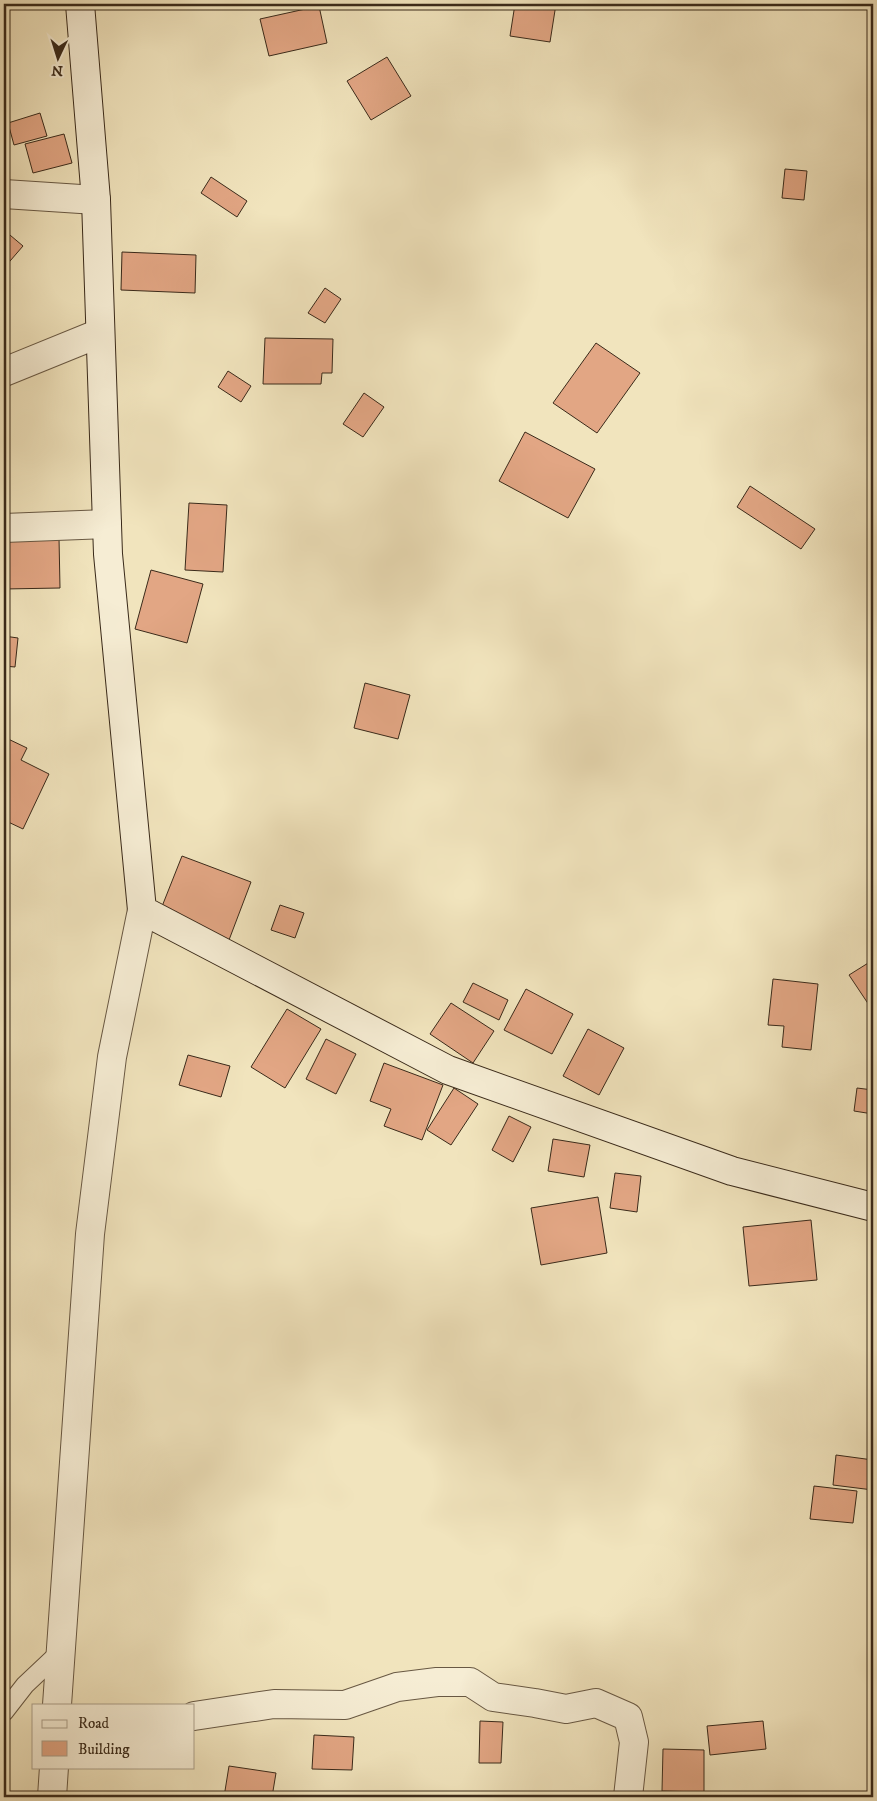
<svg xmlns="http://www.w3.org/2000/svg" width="877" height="1801" viewBox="0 0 877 1801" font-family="'IM FELL DW Pica',serif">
	<rect width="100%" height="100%" fill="#f1e4bd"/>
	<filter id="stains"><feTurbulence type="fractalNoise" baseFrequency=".004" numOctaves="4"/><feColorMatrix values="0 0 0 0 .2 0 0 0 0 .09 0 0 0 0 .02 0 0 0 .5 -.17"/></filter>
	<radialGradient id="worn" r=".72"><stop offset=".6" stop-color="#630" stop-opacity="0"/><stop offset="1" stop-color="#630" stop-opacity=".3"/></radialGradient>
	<path fill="#e2a684" stroke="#3a2a1a" d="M515,4H556L550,42L510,36Z
		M319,6L327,43L269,56L260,19Z
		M387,57L411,96L371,120L347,81Z
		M40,113L47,136L14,145L8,123Z
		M64,134L72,163L33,173L25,144Z
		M785,169L807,171L804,200L782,198Z
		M211,177L247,201L237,217L201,193Z
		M4,230L23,246L4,268Z
		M122,252L196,255L195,293L121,290Z
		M325,288L341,299L325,323L308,313Z
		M265,338L333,339L332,373H322L321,384H263Z
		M596,343L640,373L597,433L553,403Z
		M228,371L251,386L241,402L218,387Z
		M364,393L384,407L363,437L343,424Z
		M525,432L595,469L568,518L499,481Z
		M750,486L815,529L801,549L737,507Z
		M189,503L227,505L223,572L185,570Z
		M59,538L60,588L4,589V539Z
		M151,570L203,584L187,643L135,629Z
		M4,636L18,638L15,667L4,666Z
		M365,683L410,695L398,739L354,728Z
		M4,737L27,748L21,760L49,774L23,829L4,820Z
		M182,856L251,882L229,940L159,914Z
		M280,905L304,913L295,938L271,930Z
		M873,960V1011L849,975Z
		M773,979L818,984L811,1050L782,1047L784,1026L768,1025Z
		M473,983L508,1000L499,1020L463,1002Z
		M526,989L573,1014L552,1054L504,1030Z
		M451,1003L494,1031L473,1063L430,1034Z
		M287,1009L321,1029L285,1088L251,1067Z
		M588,1029L624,1048L599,1095L563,1076Z
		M326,1039L356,1054L336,1094L306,1079Z
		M188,1055L230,1066L221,1097L179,1085Z
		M384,1063L443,1085L422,1140L384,1126L391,1109L370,1101Z
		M454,1088L478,1104L451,1145L427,1130Z
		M857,1088L873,1090V1114L854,1111Z
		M509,1116L531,1127L513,1162L492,1150Z
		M553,1139L590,1145L584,1177L548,1171Z
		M868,1150H873V1191H868Z
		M615,1173L641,1176L637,1212L610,1208Z
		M598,1197L607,1253L541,1265L531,1208Z
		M811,1220L817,1280L749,1286L743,1227Z
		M836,1455L873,1460V1490L833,1485Z
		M814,1486L857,1491L853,1523L810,1519Z
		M480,1721L503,1722L501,1763H479Z
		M763,1721L766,1749L710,1755L707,1726Z
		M314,1735L354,1737L352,1770L312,1769Z
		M663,1749L704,1750V1792L662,1791Z
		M229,1766L276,1773L272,1797H224Z
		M345,1795L373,1796V1797H345Z"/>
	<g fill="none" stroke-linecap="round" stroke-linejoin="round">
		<defs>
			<path id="lane" d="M4,1712L25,1685L60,1652"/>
			<path id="street" d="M4,194L96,200
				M4,372L100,333
				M4,528L107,524
				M57,1705L90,1234L112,1057L142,910
				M194,1716L274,1704L345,1705L397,1687L437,1682H470L493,1697L535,1703L566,1709L596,1703L628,1717L634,1742L628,1797
				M52,1797L54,1767"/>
			<path id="secondary" d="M80,4L96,200L108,554L142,910L448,1070L732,1171L873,1207"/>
		</defs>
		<use href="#lane" stroke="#685843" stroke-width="20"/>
		<use href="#street" stroke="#685843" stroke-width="30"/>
		<use href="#secondary" stroke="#3a2a1a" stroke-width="30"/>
		<use href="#lane" stroke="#f6edd4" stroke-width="18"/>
		<use href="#street" stroke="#f6edd4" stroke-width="28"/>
		<use href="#secondary" stroke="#f6edd4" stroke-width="28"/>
	</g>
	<rect width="877" height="1801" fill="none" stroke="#f1e4bd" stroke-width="20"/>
	<rect x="5" y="5" width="867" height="1791" fill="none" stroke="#3a2a1a" stroke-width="2.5"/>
	<rect x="10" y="10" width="857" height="1781" fill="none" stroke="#3a2a1a"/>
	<rect x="32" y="1704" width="162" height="65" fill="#f6edd4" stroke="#ab9f8a"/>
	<rect x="42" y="1720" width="25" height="8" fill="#f6edd4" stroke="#ab9f8a"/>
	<text x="78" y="1728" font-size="15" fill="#3a2a1a">Road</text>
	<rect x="42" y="1741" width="25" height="15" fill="#e2a684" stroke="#ab9f8a"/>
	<text x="78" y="1754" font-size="15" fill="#3a2a1a">Building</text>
	<g transform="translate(58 58) rotate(184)" stroke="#f6edd4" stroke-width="4" paint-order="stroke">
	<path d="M0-4L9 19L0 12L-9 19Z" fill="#3a2a1a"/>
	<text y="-8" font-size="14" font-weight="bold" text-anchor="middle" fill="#3a2a1a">N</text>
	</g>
	<rect width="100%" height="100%" filter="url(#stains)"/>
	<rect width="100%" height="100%" fill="url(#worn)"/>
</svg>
